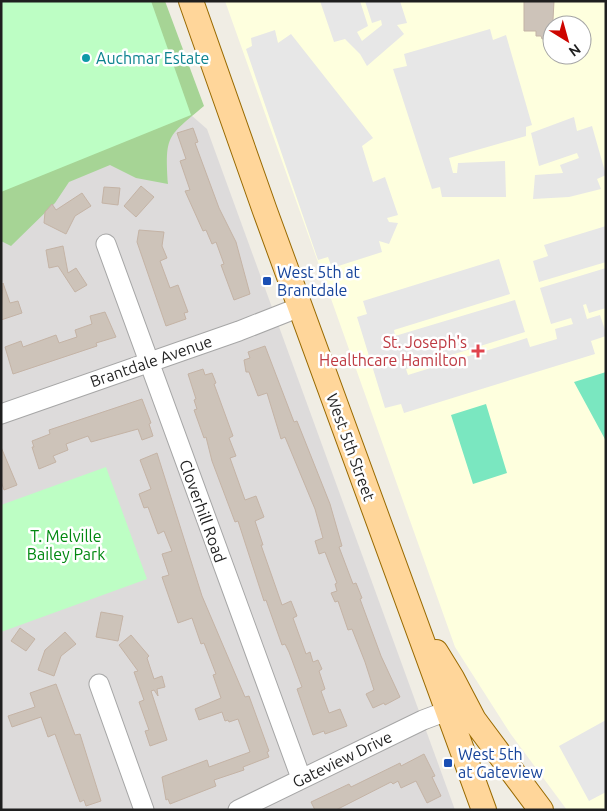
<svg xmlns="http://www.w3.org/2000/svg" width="607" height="811" viewBox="0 0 607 811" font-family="Ubuntu,sans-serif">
	<rect width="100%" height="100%" fill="#f0ede4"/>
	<path fill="#dddbdb" d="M191,115L207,129L455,810H1V192Z"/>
	<path fill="#feffde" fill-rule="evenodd" d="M225,1H606V810H567L510,733L455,647ZM552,25H582V55H552Z"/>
	<path fill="#a6d495" d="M1,1H165L204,106C167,137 165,135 168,184L136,178L110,165L69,182L55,203L11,246L1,241Z"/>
	<path fill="#bdfec4" d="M1,1H151L191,115L1,192Z
		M106,467L147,579L1,632V505Z"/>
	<path fill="#7ae7c0" d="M606,372V441L574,382Z
		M486,404L507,473L473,484L451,415Z"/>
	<path fill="#e7e7e7" d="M320,1H360L368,26L357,32L362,41L382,25L381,20L372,23L365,1H400L407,23L397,25L404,34L367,66L360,54L345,39L334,42Z
		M490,29L493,40L506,35L532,125L526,127V136L449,158L453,173H457L458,163L505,161L506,197H442L440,187L432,189L393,69L407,66L404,54Z
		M275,30L278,43L291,34L373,138L362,146L373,182L385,177L398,215L387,218L389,222L398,223L389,244L379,241L382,252L332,268L328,257L318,260L246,49L252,46L251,38Z
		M574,117L577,131L592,126L606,175L597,179L601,189L569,197L533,199L535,175L563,173L560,165L579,158L577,153L539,166L531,133Z
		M606,226V262L539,282L533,261L548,256L544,245Z
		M499,259L510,294L394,330L395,336L515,300L525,332L406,369L408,375L527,338L530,347L557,339L555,329L573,324L571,318L551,324L540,288L606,268V308L589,313L586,304L583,305L587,319L600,315L606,333V336L591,341L595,354L404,413L401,404L385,408L357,317L367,314L363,301Z
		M606,720V792L589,801L559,746Z"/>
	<path fill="#cdc3b9" stroke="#c4b3a5" d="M524,1H554L552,39H542L541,36H536V31H524Z
		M193,128L198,142L195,143L219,208L236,242L250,294L234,300L221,265L224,264L216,242L212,244L206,230L203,231L185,191L190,190L180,161L186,159L177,133Z
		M141,186L154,197L136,217L124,206Z
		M104,187L120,188L118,205L102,203Z
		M82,193L91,206L75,216L66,234L44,223L45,212L52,204L56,210Z
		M139,230L164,232L162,246L167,258L160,261L170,288L178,285L188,312L184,313L186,319L166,326L137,242Z
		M63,246L68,273L76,268L87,285L75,292L58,266L49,268L46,250Z
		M3,283L10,303L18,301L22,313L1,320Z
		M105,312L116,337L96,343L97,346L13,374L5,347L21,341L23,347L56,335L59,343L77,337L75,330L92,324L90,316Z
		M265,346L294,422L297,421L330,504L342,546L339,547L353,584L356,583L362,598L360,599L381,656L400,697L385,705L384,703L373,708L366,694L374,690L365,662L352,629L348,630L338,601L335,602L331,593L337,591L335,584L337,583L325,552L319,554L315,541L323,538L315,509L285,437L281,439L267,393L258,396L249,372H246L244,360L250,358L248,352Z
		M203,369L205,375L212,373L216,383L214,384L233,436L229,438L236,456L230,458L245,500L256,496L264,517L255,521L263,545H261L282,605L291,601L297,616L293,618L306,654L310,652L313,662L318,660L322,669L319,671L325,689L321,691L329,713L340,709L347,726L325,734L324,731L313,735L297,689L302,687L289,652L285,644L282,645L266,600L264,601L238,521L235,522L212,461L206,437L204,438L194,410L197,409L194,400L196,399L188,374Z
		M142,399L151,423L149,424L153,436L142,440L138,429L91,442L88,436L66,444L68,450L53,456L56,462L39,469L32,447H34L32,441L50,434L49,430Z
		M1,447L17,485L4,490L1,481Z
		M157,453L202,596L245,697L249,696L269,751L267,752L269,757L243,767L244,770L214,780L216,786L170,804L168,799L166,800L162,777L207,760L209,767L250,752L238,719L229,722L228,720L225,721L222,712L199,720L195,709L221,698L213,675L216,674L204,643L201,644L192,618L178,623L162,577L169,575L162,554L172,551L164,531L158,534L148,507L144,508L139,494L151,489L140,460Z
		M101,612L123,616L118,641L96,637Z
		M20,628L35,639L26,651L11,641Z
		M65,632L76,644L61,656L54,676L38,670L45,650Z
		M131,635L149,656L147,658L154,679L162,676L165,687L157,689L158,696L154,690L151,691L167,740L150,746L145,731L149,730L139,702L144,700L134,672L138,671L119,645Z
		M56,684L75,735L80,734L101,801L86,806L84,800L80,802L55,734L48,737L41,717L12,727L8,716L35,707L30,693Z
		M424,754L435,776L432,777L441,796L427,803L416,781L401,788L398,781L393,784L391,782L336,810H315L311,802L349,784L351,787L400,763L401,766Z"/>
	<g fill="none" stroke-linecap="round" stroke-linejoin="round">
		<defs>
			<path id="minor" d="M106,244L301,778
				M1,414L239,331L300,307
				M99,684L144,810
				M238,810L423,720L447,711"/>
			<path id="major" d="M191,1L265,211L484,810
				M436,652L452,678L474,720L541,810"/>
		</defs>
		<use href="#minor" stroke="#a6a6a6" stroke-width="21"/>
		<use href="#major" stroke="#996a00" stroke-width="26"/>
		<use href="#minor" stroke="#fff" stroke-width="19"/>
		<use href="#major" stroke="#ffd69a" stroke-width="24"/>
	</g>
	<circle fill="#0f9aa8" stroke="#fff" stroke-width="2" cx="86" cy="58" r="5"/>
	<g fill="#1a4fb4" stroke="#fff" stroke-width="2">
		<rect x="262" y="276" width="10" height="10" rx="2.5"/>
		<rect x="443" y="758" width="10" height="10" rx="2.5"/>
	</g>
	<path fill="#e0444e" stroke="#fff" stroke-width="2" d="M475.5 343.5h5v5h5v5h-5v5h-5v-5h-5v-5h5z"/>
	<g text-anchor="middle" stroke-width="5" stroke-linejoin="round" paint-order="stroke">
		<g font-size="16" fill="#0d838f" stroke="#fff" text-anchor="start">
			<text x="96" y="64">Auchmar Estate</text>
		</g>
		<g font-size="16" fill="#164399" stroke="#fff" text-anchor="start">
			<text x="277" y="278">West 5th at<tspan x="277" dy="18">Brantdale</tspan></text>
			<text x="458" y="760">West 5th<tspan x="458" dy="18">at Gateview</tspan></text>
		</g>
		<g font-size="16" fill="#be3a42" stroke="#fff" text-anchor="end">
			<text x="467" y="348">St. Joseph's<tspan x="467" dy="18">Healthcare Hamilton</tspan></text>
		</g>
		<g font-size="16" fill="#1f1f1f" stroke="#fff">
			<text transform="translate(151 361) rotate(-19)" y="6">Brantdale Avenue</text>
			<text transform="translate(351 447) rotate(70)" y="6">West 5th Street</text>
			<text transform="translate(203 511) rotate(70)" y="6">Cloverhill Road</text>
			<text transform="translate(342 759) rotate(-26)" y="6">Gateview Drive</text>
		</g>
		<g font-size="16" fill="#018810" stroke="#fff">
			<text x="66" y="542">T. Melville<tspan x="66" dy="18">Bailey Park</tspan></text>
		</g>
	</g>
	<rect width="607" height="811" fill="none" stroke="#1f1f1f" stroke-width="5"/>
	<g transform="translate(567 40) rotate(143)"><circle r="24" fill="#ffffff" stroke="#a5a5a5"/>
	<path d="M0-4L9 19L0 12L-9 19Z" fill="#cd0500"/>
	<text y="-8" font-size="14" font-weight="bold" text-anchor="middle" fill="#1f1f1f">N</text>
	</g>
</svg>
